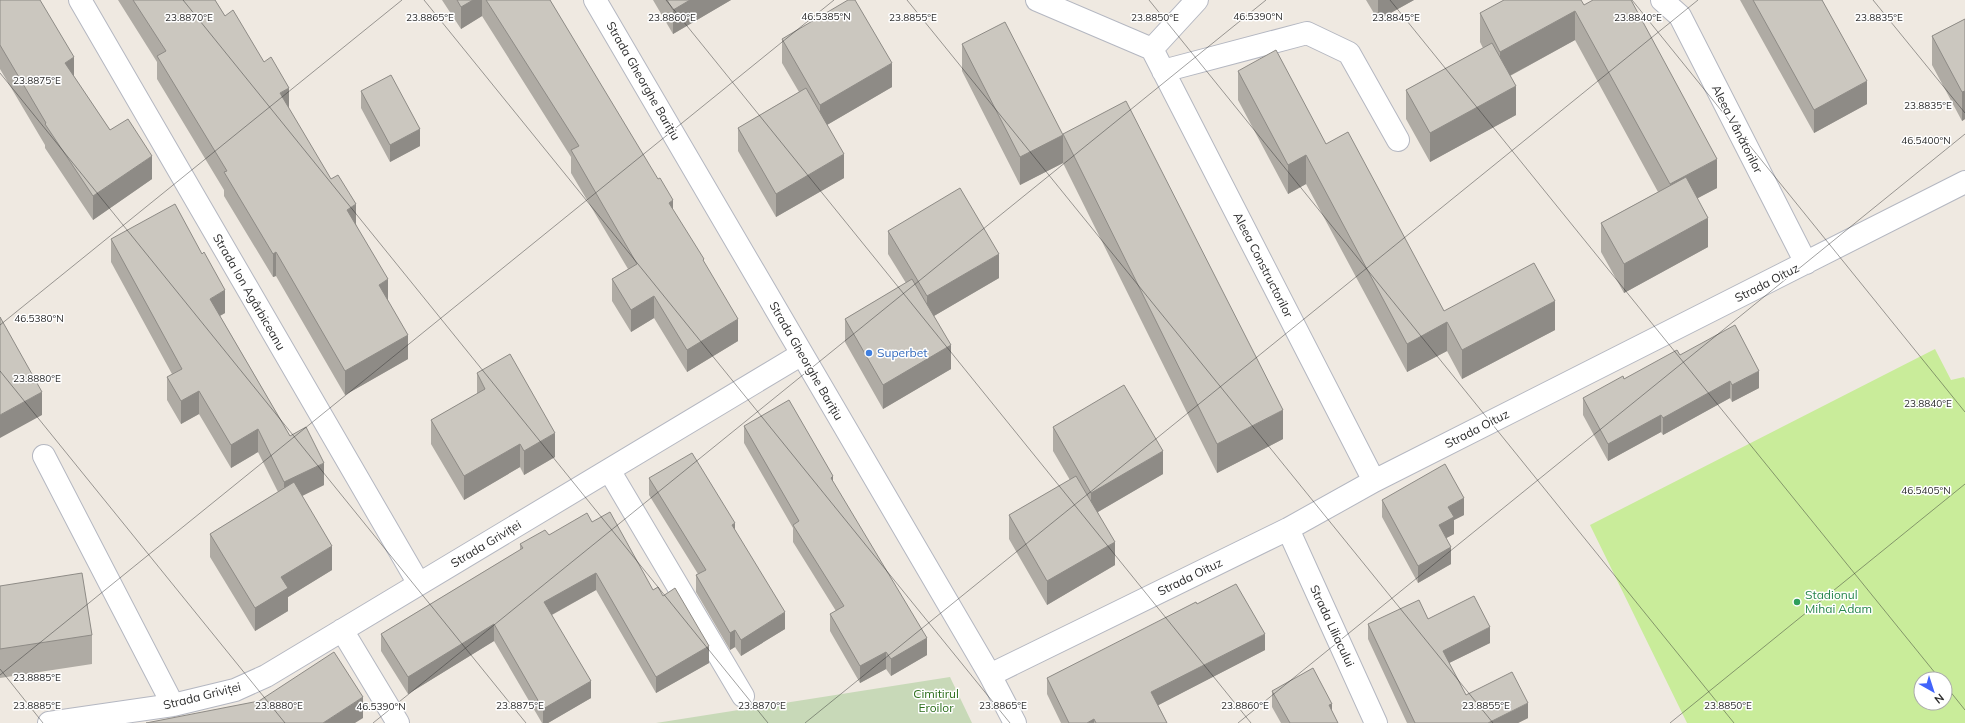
<svg xmlns="http://www.w3.org/2000/svg" width="1965" height="723" viewBox="0 0 1965 723" font-family="Mulish,sans-serif">
	<rect width="100%" height="100%" fill="#efe9e1"/>
	<path fill="#c8d9b8" d="M950,677L972,723H656Z"/>
	<path fill="#c9ec9a" fill-rule="evenodd" d="M1935,349L1951,380L1964,377L1965,379V723H1687L1590,525ZM1921,679H1945V703H1921Z"/>
	<g fill="none" stroke-linecap="round" stroke-linejoin="round">
		<defs>
			<path id="minor" d="M80,0L419,584
				M595,0L990,675L1015,723
				M1037,0L1152,49L1197,0
				M1662,0L1680,16L1806,263
				M1152,49L1374,481
				M1163,71L1307,33L1349,53L1398,140
				M44,456L173,705
				M609,470L743,696
				M1288,529L1376,723
				M342,630L398,723
				M990,675L1288,529L1374,481L1965,182
				M49,723L173,705L235,690L266,676L802,354"/>
		</defs>
		<use href="#minor" stroke="#b4b7c1" stroke-width="24"/>
		<use href="#minor" stroke="#fff" stroke-width="22"/>
	</g>
	<path fill="#afaba4" d="M0,0L74,77L110,130L152,179L93,220L45,148V145L0,69Z
		M118,0H215L225,16L289,109L356,224L388,301L408,359L345,395L276,276L273,277L224,196V190L157,79V62Z
		M442,0H550L704,263L738,341L687,372L654,318L631,332L612,301V279L628,269L571,173V157L482,16L461,29Z
		M653,0H731L673,34Z
		M1366,0H1414L1378,20Z
		M1740,0H1822L1867,104L1814,133Z
		M1584,5L1717,188L1697,198L1708,247L1624,293L1601,252V223L1658,192L1575,40L1510,76L1516,115L1430,162L1406,119V90L1483,48L1480,42V13Z
		M1965,19V119L1962,121L1932,65V36Z
		M782,39L892,87L827,125L844,178L776,217L738,151V128L799,92L782,63Z
		M962,44L1063,135V134L1283,439L1217,473L1063,163L1020,185L962,71Z
		M1238,71L1326,144L1444,311L1555,330L1462,379L1447,351L1407,372L1306,184L1288,194L1238,100Z
		M361,91L420,146L390,162L361,108Z
		M888,231L999,278L934,316L951,369L883,409L845,342V319L906,283L888,254Z
		M111,239L225,313L220,316L290,436L324,485L302,496L332,570L288,597V611L255,631L210,557V534L278,492L258,452L231,468L199,414L181,424L167,400V377L172,374L111,262Z
		M1680,355L1759,388L1732,402L1730,398L1663,435L1661,432L1608,461L1583,415V398L1624,379Z
		M477,373L555,457L524,475L520,467L464,500L431,444V420L477,394Z
		M744,426L833,482L927,655L891,676L886,669L860,683L830,631V614L836,611L793,542V528L744,443Z
		M1053,427L1163,474L1098,512L1115,565L1047,605L1009,539V515L1070,480L1053,451Z
		M649,478L735,530L785,629L741,656L735,647L730,650L696,592V575L698,574L649,495Z
		M1382,500L1464,515L1454,520V534L1446,538L1451,564L1418,583L1382,517Z
		M592,522L653,590L663,596L709,663L656,693L596,590L552,615L591,698L548,723H542L494,641L408,694L381,651V634L520,550V544Z
		M0,586L92,635V664L0,678Z
		M1197,604L1265,650L1158,705L1167,723H1061L1047,694V678Z
		M1428,619L1490,643L1449,663L1466,695L1528,718L1518,723H1407L1368,639V624Z
		M1272,691L1332,711L1338,723H1281L1272,707Z"/>
	<path fill="#8e8b86" d="M473,0H482V16L461,29V7Z
		M690,0H731L673,34V10Z
		M1378,0H1414L1378,20Z
		M1575,11V40L1500,81V52Z
		M74,57V80L65,63Z
		M892,63V87L820,129V105Z
		M1867,81V104L1814,133V110Z
		M1516,86V115L1430,162V133Z
		M289,88V111L280,93Z
		M1965,91V119L1962,121V92Z
		M420,129V146L390,162V145Z
		M1063,135V163L1020,185V157Z
		M844,154V178L776,217V194Z
		M1306,155V184L1288,194V165Z
		M152,156V179L93,220V196Z
		M1717,159V188L1670,213V184Z
		M673,200V222L669,203Z
		M356,204V228L347,210Z
		M1708,218V247L1624,293V264Z
		M276,252V276L273,277V254Z
		M999,254V278L927,320V296Z
		M388,279V303L379,285Z
		M225,290V313L210,321V299Z
		M654,296V318L631,332V310Z
		M1555,301V330L1462,379V350Z
		M738,319V341L687,372V350Z
		M1447,322V351L1407,372V344Z
		M408,335V359L345,395V371Z
		M951,345V369L883,409V385Z
		M1759,371V388L1732,402V385Z
		M1730,381V398L1663,435V418Z
		M199,391V414L181,424V401Z
		M42,392V415L0,438V415Z
		M1283,410V439L1217,473V444Z
		M1661,415V432L1608,461V444Z
		M258,429V452L231,468V445Z
		M555,433V457L524,475V451Z
		M520,444V467L464,500V476Z
		M1163,451V474L1091,516V493Z
		M324,463V485L284,505V482Z
		M833,476V493L831,478Z
		M1464,498V515L1454,520V534L1439,542V525L1448,507Z
		M735,523V540L732,525Z
		M1115,542V565L1047,605V581Z
		M332,546V570L288,597V611L255,631V608L281,577Z
		M1451,547V564L1418,583V566Z
		M596,573V590L544,619V602Z
		M785,612V629L741,656V640Z
		M494,624V641L408,694V677Z
		M1490,627V643L1443,666V651Z
		M735,630V647L730,650V633Z
		M1265,634V650L1151,709V692Z
		M927,638V655L891,676V659Z
		M709,646V663L656,693V677Z
		M886,652V669L860,683V666Z
		M591,681V698L548,723H543V709Z
		M363,697V718L355,723H323Z
		M1528,703V718L1518,723H1488Z
		M1332,704V720L1329,705Z
		M1094,719V723H1087Z"/>
	<path fill="#cbc7bf" stroke="#8e8b86" d="M0,0H40L74,57L65,63L110,130L128,119L152,156L93,196L45,124L46,123L0,45Z
		M133,0H215L225,16L233,10L264,62L271,57L289,88L280,93L331,179L338,175L356,204L347,210L388,279L379,285L408,335L345,371L276,252L273,254L224,172L227,171L157,56L166,51Z
		M457,0H473L461,7Z
		M486,0H550L658,179L660,178L673,200L669,203L704,259L703,260L738,319L687,350L654,296L631,310L612,279L637,264L571,150L579,146Z
		M667,0H690L673,10Z
		M848,0H855L892,63L820,105L782,39Z
		M1504,0H1581L1584,5L1593,0H1631L1717,159L1670,184L1575,11L1500,52L1480,13Z
		M1753,0H1822L1867,81L1814,110Z
		M1965,19V91L1962,92L1932,36Z
		M1005,22L1063,135L1020,157L962,44Z
		M1492,43L1516,86L1430,133L1406,90Z
		M1276,50L1326,144L1348,132L1444,311L1534,263L1555,301L1462,350L1447,322L1407,344L1306,155L1288,165L1238,71Z
		M391,75L420,129L390,145L361,91Z
		M806,88L844,154L776,194L738,128Z
		M1126,101L1283,410L1217,444L1063,134Z
		M1686,177L1708,218L1624,264L1601,223Z
		M960,188L999,254L927,296L888,231Z
		M175,204L202,254L204,252L225,290L210,299L290,436L306,427L324,463L284,482L258,429L231,445L199,391L181,401L167,377L182,369L111,239Z
		M912,279L951,345L883,385L845,319Z
		M0,317L42,392L0,415Z
		M1735,325L1759,371L1732,385L1730,381L1663,418L1661,415L1608,444L1583,398L1623,376L1624,379L1677,350L1680,355Z
		M510,354L555,433L524,451L520,444L464,476L431,420L485,389L477,373Z
		M1124,385L1163,451L1091,493L1053,427Z
		M789,400L833,476L831,478L927,638L891,659L886,652L860,666L830,614L844,606L793,525L799,521L744,426Z
		M692,453L735,523L732,525L785,612L741,640L735,630L730,633L696,575L706,570L649,478Z
		M1445,464L1464,498L1448,507L1454,517L1439,525L1451,547L1418,566L1382,500Z
		M1076,476L1115,542L1047,581L1009,515Z
		M294,482L332,546L281,577L288,588L255,608L210,534Z
		M610,512L653,590L658,587L663,596L675,588L709,646L656,677L596,573L544,602L591,681L543,709L494,624L408,677L381,634L523,548L520,544L545,530L549,535L587,513L592,522Z
		M82,573L92,635L0,649V586Z
		M1236,584L1265,634L1151,692L1167,723H1096L1094,719L1087,723H1069L1047,678L1196,602L1197,604Z
		M1474,596L1490,627L1443,651L1466,695L1512,672L1528,703L1488,723H1415L1368,624L1419,600L1428,619Z
		M334,652L363,697L323,723H146L259,701Z
		M1313,668L1332,704L1329,705L1338,723H1290L1272,691Z"/>
	<path fill="none" stroke="#2e2e2e" stroke-width="1" stroke-opacity="0.45" d="M183,0L768,723M424,0L1010,723M666,0L1251,723M907,0L1493,723M1149,0L1734,723M1390,0L1940,679M1632,0L1965,412M1873,0L1965,113M0,73L526,723M0,325L402,0M0,371L285,723M0,669L43,723M0,675L834,0M1945,685L1965,710M373,723L1266,0M805,723L1698,0M1238,723L1965,134M1670,723L1965,484"/>
	<circle fill="#3f7fe0" stroke="#fff" stroke-width="1.5" cx="869" cy="353" r="4"/>
	<circle fill="#2e9e5b" stroke="#fff" stroke-width="1.5" cx="1797" cy="602" r="4"/>
	<g text-anchor="middle" stroke-width="3" stroke-linejoin="round" paint-order="stroke">
		<g font-size="12" fill="#2e2e2e" stroke="#fff">
			<text transform="translate(643 81) rotate(60)" y="4">Strada Gheorghe Barițiu</text>
			<text transform="translate(1737 129) rotate(63)" y="4">Aleea Vânătorilor</text>
			<text transform="translate(1263 265) rotate(63)" y="4">Aleea Constructorilor</text>
			<text transform="translate(1767 283) rotate(-27)" y="4">Strada Oituz</text>
			<text transform="translate(249 292) rotate(60)" y="4">Strada Ion Agârbiceanu</text>
			<text transform="translate(806 361) rotate(60)" y="4">Strada Gheorghe Barițiu</text>
			<text transform="translate(1477 429) rotate(-27)" y="4">Strada Oituz</text>
			<text transform="translate(486 544) rotate(-31)" y="4">Strada Griviței</text>
			<text transform="translate(1190 577) rotate(-26)" y="4">Strada Oituz</text>
			<text transform="translate(1332 626) rotate(65)" y="4">Strada Liliacului</text>
			<text transform="translate(202 696) rotate(-14)" y="4">Strada Griviței</text>
		</g>
		<g font-size="12" fill="#366cbe" stroke="#fff" text-anchor="start">
			<text x="877" y="357">Superbet</text>
		</g>
		<g font-size="12" fill="#27864d" stroke="#fff" text-anchor="start">
			<text x="1805" y="599">Stadionul<tspan x="1805" dy="14">Mihai Adam</tspan></text>
		</g>
		<g font-size="12" fill="#2c6e1b" stroke="#fff">
			<text x="936" y="698">Cimitirul<tspan x="936" dy="14">Eroilor</tspan></text>
		</g>
	</g>
	<g font-size="10" text-anchor="middle" fill="#2e2e2e" stroke="#fff" stroke-width="3" stroke-linejoin="round" paint-order="stroke">
		<text x="826" y="20">46.5385°N</text>
		<text x="1258" y="20">46.5390°N</text>
		<text x="189" y="21">23.8870°E</text>
		<text x="430" y="21">23.8865°E</text>
		<text x="672" y="21">23.8860°E</text>
		<text x="913" y="21">23.8855°E</text>
		<text x="1155" y="21">23.8850°E</text>
		<text x="1396" y="21">23.8845°E</text>
		<text x="1638" y="21">23.8840°E</text>
		<text x="1879" y="21">23.8835°E</text>
		<text x="37" y="84">23.8875°E</text>
		<text x="1928" y="109">23.8835°E</text>
		<text x="1926" y="144">46.5400°N</text>
		<text x="39" y="322">46.5380°N</text>
		<text x="37" y="382">23.8880°E</text>
		<text x="1928" y="407">23.8840°E</text>
		<text x="1926" y="494">46.5405°N</text>
		<text x="37" y="681">23.8885°E</text>
		<text x="37" y="709">23.8885°E</text>
		<text x="279" y="709">23.8880°E</text>
		<text x="520" y="709">23.8875°E</text>
		<text x="762" y="709">23.8870°E</text>
		<text x="1003" y="709">23.8865°E</text>
		<text x="1245" y="709">23.8860°E</text>
		<text x="1486" y="709">23.8855°E</text>
		<text x="1728" y="709">23.8850°E</text>
		<text x="381" y="710">46.5390°N</text>
	</g>
	<g transform="translate(1933 691) rotate(141)"><circle r="19" fill="#ffffff" stroke="#ababab"/>
	<path d="M0-3L7 15L0 10L-7 15Z" fill="#4264fb"/>
	<text y="-6" font-size="11" font-weight="bold" text-anchor="middle" fill="#2e2e2e">N</text>
	</g>
</svg>
